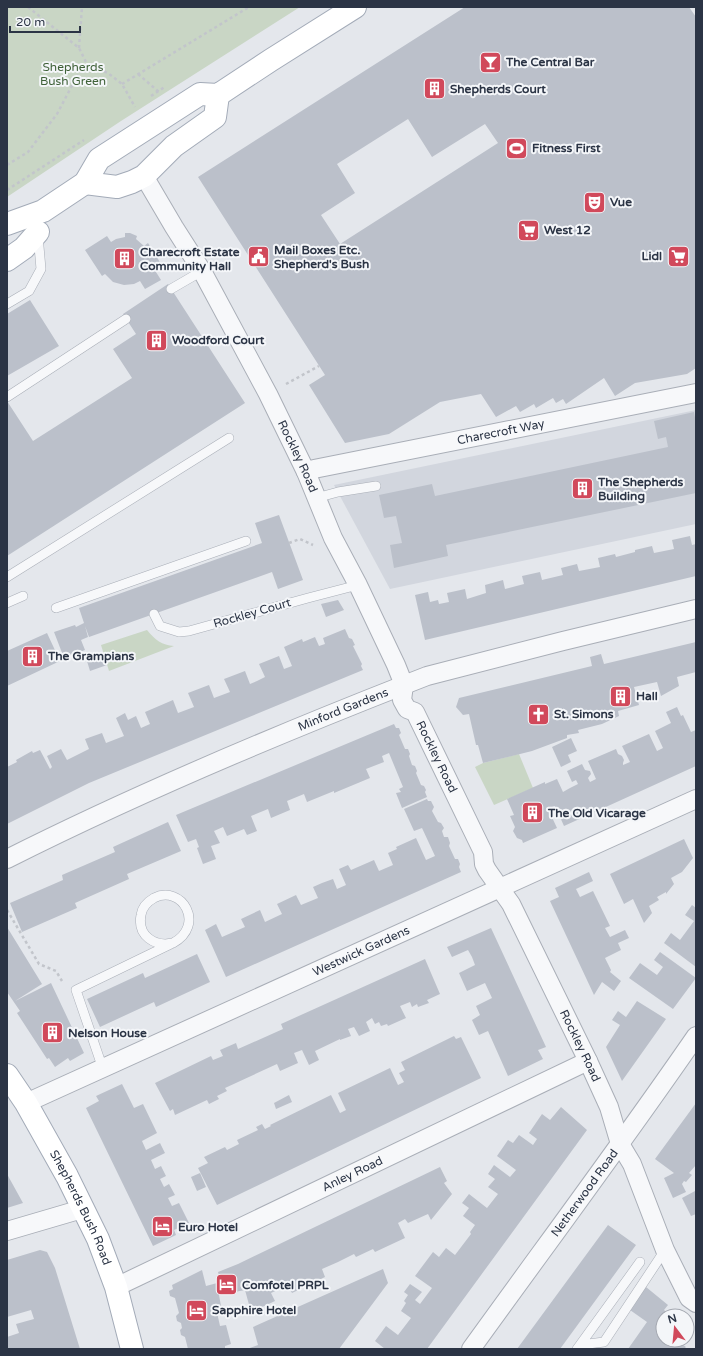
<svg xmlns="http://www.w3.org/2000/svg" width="703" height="1356" viewBox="0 0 703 1356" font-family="'Varela Round',sans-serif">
	<rect width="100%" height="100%" fill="#e4e7ec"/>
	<path fill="#d2d6de" d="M696,410V524L390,589L334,485Z"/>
	<path fill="#c9d6c5" d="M7,7H300L121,121L7,197Z
		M147,630C155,640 162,645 174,646L109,671L101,645Z
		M519,754L533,788L494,805L475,767L483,763Z"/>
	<path fill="#bbc0ca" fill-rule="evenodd" d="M465,7H689L696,17V368L687,374L635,383L615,396L604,378L566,404L563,399L556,403L553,398L536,408L534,404L520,412L516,406L496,417L481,394L440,402L389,434L345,443L309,385L325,375L198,177ZM408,119L432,157L485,124L498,143L340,244L321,215L355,193L337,164Z
		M125,233H130L137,236L136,239L144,246L148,243L163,267L156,272L161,280L145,289L140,281L134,284L124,285L113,282L105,274L102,276L85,250L107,236L111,242L116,239L125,237Z
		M168,284L245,403L7,556V401L33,441L132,378L113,349L136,334L123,314Z
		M30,300L59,346L7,376V314Z
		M694,412L696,423V493L446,545L448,556L394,568L390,545L402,543L396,516L384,518L379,495L432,484L435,496L668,447L666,437L658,439L654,421Z
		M279,515L303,580L278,589L272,572L89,637L85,626L88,637L81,640L85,650L64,658L54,632L75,625L76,627L84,623L79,608L262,543L255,523Z
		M690,536L692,545L696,544V576L425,640L415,595L428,592L430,602L438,600L439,604L449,602L447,593L465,589L467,599L486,593L485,585L503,580L505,589L524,584L522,576L540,572L542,580L563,575L561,568L577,564L579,571L600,567L598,558L615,554L616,557L635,552V550L652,546L654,553L674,549L672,540Z
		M338,600L344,610L326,617L321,604Z
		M345,629L349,638L352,639L355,645L353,646L362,664L361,666L363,670L89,783L7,824V767L17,762L16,760L32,751L33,753L40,750L50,769L52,767L47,756L61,749L67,760L89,749L85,739L102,733L106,743L124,736L116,718L125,713L128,720L136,716L141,728L150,724L145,712L173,700L178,713L194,707L188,693L209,685L214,698L230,692L224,679L245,671L250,684L257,681L265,677L259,664L279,656L284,669L292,666L284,647L302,639L303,642L315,637L319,646L325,644L323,638Z
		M47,633L60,661L7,686V651Z
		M696,642V672L677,677L679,686L661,696L657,682L634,687L639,705L618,711L619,716L602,724L578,730L579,733L567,735V738L532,751L483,763L478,745H476L469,714L463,715L456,707L459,698L592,666L590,657L601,654L604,664Z
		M103,655L107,665L90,671L87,661Z
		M677,707L681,716L683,715L691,732L696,730V766L564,826L555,806L552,807L554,812L550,813L557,828L523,843L522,840L517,838L513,831L515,827L510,816L514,815L507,799L545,782V784L557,779L563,792L570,788L578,784L576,780L572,782L567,771L582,764L585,770L590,771L591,774L588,778L590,782L596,779L588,761L616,749L618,754L622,756L624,760L623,763V765L630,762L622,746L649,734L657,751L663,748L655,731L671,723L666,712Z
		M394,724L396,728H399L401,733L399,735L405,749H408L410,754L409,756L412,765L415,766L417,771L416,773L421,785L424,786L426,790L425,792L427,797L402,808L396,793L401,792L399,789L403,787L389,753L382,756L384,762L366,769L370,778L334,793V791L307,802L304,794L287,801L290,810L271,818L268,809L251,816L257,831L247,835L244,829L227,836L223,827L214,831L220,843L211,846L216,859L203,864L197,848L199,847L196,839L188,842L176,815Z
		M571,738L577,751L568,755L571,762L561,767L552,747Z
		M427,799L428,801H431L434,807L432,811L438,822L441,823L444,828L442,831L444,837H448L450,843L449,846L455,859H458L460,864L459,867L461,872L226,977L205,930L216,924L222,937L245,927L241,919L260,910L265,922L282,914L277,904L296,895L301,905L318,898L313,887L322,883L333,879L337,889L346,885L339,869L348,865L351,870L374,860L379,871L393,865L388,853L397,849L396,847L416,838L426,860L435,856L422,828L414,831L404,809Z
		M168,822L181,851L127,874L129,879L75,903L77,908L22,932L10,903L63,880L62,875L115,852L113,847Z
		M684,839L693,858L682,872L671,878L674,884L666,894V892L657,897L659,900L649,906L652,913L644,923L633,899L624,904L610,874Z
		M589,872L593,881L576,889L580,897L593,891L610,926L605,928L610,937L625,930L629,938L618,943L621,950L605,958L611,970L610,972L621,981L614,991L602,982L594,995L550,901L559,897L555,888Z
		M692,905L696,908V967L664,943L671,933L680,940L694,921L685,915Z
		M7,927L42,984L15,1001L51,983L84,1053L70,1061L68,1058L55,1067L49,1058L47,1059L17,1013L20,1011L7,992Z
		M491,928L546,1047L538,1050L543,1059L508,1076L488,1031L479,1035L472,1020L480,1015L476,1006L492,998L485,983L467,991L459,973L475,965L472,957L468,950L452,957L447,947Z
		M660,952L696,978L673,1009L629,978L640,963L657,975L663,967L654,960Z
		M197,954L210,982L156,1007L154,1002L100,1027L87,999L143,973L145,978Z
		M425,959L440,994L427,1000L429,1003L418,1007L417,1004L412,1007L410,1002L400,1006L406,1018L388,1026L387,1024L381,1026L379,1022L375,1024L372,1018L366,1022L370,1031L359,1036L354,1027L348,1029L351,1036L340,1040V1039L315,1051L319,1060L309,1065L302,1050L294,1053L298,1063L280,1071L277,1064L225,1088L227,1091L217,1096L219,1099L209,1104L207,1100L175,1115L173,1109L170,1111L155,1083L211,1056L213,1060L223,1056L220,1050L236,1043L238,1049L283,1029L281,1024Z
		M637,1001L666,1019L622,1081L606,1047L620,1025L612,1020L618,1011L626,1017Z
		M454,1036L456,1039L461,1037L481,1078L217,1205L198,1168L208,1163L204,1157L225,1147L227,1150L239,1144L237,1140L258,1130L256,1127L262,1124L265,1129L271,1126L270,1125L331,1095L340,1113L346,1110L338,1093L390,1068L398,1085L404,1082L399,1073L405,1070L401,1062Z
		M122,1084L134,1108L143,1104L157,1133L142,1141L146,1150L160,1143L165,1153L151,1160L155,1169L161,1166L166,1176L160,1179L164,1187L169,1184L175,1195L168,1198L172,1206L179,1203L189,1223L174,1230L176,1235L153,1246L86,1108L99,1101L96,1096Z
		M289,1095L292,1102L276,1109L274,1103Z
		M696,1103V1165L689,1173L692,1175L686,1182L684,1181L682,1184L686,1192L673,1198L664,1178L674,1173L655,1159Z
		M561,1107L587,1130L427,1349H385L375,1341L386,1326L398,1335L411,1318L401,1311L406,1303L404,1301L408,1295L404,1292L410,1284L422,1292L415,1300L420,1304L432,1288L415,1276L433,1252L439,1257L446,1248L455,1255L471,1234L470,1232L475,1225L463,1216L469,1208L462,1203L469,1194L487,1208L498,1194L488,1187L495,1179L488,1174L494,1165L510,1177L516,1170L497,1156L508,1140L513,1143L519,1135L533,1145L537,1139L529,1133L542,1114L550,1120Z
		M440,1167L447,1181L444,1183L452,1194L431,1220L428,1214L408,1223L405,1219L398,1223L405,1238L375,1252L373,1249L356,1257L354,1254L338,1262L322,1269L325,1277L292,1293L288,1285L271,1293L275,1301L251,1312L245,1290L219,1295L221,1306L216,1308L220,1326L226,1325L231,1344L225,1346V1349H188L185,1337L181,1335L180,1330L182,1328L181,1323L177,1321L176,1316L179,1313L175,1298L170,1296L169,1291L173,1289L172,1285L202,1270L206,1286L221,1282L218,1272L238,1264Z
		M200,1173L206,1187L197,1191L191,1177Z
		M7,1174L23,1203L7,1208Z
		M695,1191L696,1214L691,1216L682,1198Z
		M608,1225L636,1245L560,1349H517Z
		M40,1250L47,1252L55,1268L80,1349H7V1337L19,1333L16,1324L34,1319L31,1310L7,1317V1260Z
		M383,1269L388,1283L339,1349H247L258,1345L253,1327Z
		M646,1287L668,1305L664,1310L671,1316H663V1340H676L686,1347L684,1349H628L647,1322L630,1310Z"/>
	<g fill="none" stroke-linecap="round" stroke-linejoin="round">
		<defs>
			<path id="service" d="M171,289L202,271
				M7,304L29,291L41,269L38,235
				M7,397L126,319
				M316,498L338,492L376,486
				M7,577L229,438
				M7,603L23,596
				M56,608L246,541
				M154,614L160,626L179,632L189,631L308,598L358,585
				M103,1069L76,990L173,943C206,925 182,884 154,898C147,902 142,908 141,915C137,936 155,947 173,943
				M580,1345L640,1262
				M577,1349L580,1345L604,1342L665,1250"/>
			<g id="minor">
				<path id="s1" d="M144,176L174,227L202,271L268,394L306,472L333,538L358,585L396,665L404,685L402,700L407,709L415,712L483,852L484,864L487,870L511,904L588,1061L609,1107L620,1144L632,1164L665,1250L689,1298L696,1303"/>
				<path id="s2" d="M306,472L314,469L696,393"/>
				<path id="s3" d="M7,859C136,794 269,738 404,685L427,676L563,641L696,609"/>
				<path id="s4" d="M26,1103L696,799"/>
				<path d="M7,1231L82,1209"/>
				<path id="s5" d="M116,1287L588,1061"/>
				<path id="s6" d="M471,1349C546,1245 623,1142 696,1036"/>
			</g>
			<g id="primary">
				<path d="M85,183L117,187L132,182L144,176L174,146L215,117L218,95"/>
				<path d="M7,224L43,211L85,183L99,159L200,94L218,95L271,60L355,7"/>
				<path d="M7,260L24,248L38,232"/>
				<path id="s7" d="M7,1075L26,1103L67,1176L98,1239L116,1287L132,1349"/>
			</g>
		</defs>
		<use href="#service" stroke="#a9aeb7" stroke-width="10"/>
		<use href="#minor" stroke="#a9aeb7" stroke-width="20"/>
		<use href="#primary" stroke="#a3abb8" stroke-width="24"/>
		<path stroke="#c2c5cb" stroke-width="2.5" stroke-dasharray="3 3" stroke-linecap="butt" d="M28,7L79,48L87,64L108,73L122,84L135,107
			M79,48L82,7
			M138,74L159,92
			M122,84L249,7
			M151,96L166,86
			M7,165L28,152L57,114L76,78L87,64
			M7,190L84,140
			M286,384L319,366
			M289,543L300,539L313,545
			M7,910L39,964L56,971L62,981"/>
		<use href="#service" stroke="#f7f8fa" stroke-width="9"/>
		<use href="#minor" stroke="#f7f8fa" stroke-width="18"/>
		<use href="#primary" stroke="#fff" stroke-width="22"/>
	</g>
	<defs>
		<symbol id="bar-square" viewBox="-11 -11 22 22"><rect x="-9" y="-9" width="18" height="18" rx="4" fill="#d1495b" stroke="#f4f6f9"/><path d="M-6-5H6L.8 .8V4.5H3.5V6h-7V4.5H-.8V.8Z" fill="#fff"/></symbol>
		<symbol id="building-square" viewBox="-11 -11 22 22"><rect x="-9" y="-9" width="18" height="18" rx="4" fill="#d1495b" stroke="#f4f6f9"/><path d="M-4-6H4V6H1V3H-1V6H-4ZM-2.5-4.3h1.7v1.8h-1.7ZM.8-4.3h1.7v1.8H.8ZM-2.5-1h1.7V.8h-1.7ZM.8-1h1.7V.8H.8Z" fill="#fff"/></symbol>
		<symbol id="stadium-square" viewBox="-11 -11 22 22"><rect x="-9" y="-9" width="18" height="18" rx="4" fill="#d1495b" stroke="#f4f6f9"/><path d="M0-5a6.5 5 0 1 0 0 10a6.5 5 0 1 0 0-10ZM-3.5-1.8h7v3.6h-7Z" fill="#fff"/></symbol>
		<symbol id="theatre-square" viewBox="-11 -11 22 22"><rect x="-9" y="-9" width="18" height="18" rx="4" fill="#d1495b" stroke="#f4f6f9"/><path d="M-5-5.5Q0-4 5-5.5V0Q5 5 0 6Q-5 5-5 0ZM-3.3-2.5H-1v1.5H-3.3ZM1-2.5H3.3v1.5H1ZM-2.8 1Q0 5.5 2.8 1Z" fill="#fff"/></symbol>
		<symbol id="supermarket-square" viewBox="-11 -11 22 22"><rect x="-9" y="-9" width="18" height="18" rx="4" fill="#d1495b" stroke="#f4f6f9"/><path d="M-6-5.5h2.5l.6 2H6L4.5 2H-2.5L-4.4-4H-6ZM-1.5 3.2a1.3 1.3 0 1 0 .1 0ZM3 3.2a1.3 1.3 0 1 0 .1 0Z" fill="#fff"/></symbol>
		<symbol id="civic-square" viewBox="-11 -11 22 22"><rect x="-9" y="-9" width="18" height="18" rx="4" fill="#d1495b" stroke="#f4f6f9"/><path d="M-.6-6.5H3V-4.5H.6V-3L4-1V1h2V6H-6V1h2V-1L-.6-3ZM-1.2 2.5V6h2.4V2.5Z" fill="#fff"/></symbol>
		<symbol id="church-square" viewBox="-11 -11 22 22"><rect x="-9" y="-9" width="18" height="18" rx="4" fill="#d1495b" stroke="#f4f6f9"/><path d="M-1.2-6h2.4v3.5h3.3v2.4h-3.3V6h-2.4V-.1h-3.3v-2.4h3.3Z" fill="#fff"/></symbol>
		<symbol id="hotel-square" viewBox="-11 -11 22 22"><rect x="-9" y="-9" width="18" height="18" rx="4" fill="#d1495b" stroke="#f4f6f9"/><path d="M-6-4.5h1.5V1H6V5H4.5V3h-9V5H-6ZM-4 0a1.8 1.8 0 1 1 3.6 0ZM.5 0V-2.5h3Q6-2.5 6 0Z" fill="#fff"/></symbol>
	</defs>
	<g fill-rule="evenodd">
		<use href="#bar-square" x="478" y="50" width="25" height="25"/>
		<use href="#building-square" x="422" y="76" width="25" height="25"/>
		<use href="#stadium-square" x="504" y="136" width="25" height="25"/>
		<use href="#theatre-square" x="582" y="190" width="25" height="25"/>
		<use href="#supermarket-square" x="516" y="218" width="25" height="25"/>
		<use href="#supermarket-square" x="666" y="244" width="25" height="25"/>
		<use href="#civic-square" x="246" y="244" width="25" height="25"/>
		<use href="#building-square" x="112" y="246" width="25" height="25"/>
		<use href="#building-square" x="144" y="328" width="25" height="25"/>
		<use href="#building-square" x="570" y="476" width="25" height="25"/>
		<use href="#building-square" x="20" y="644" width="25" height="25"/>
		<use href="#building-square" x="608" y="684" width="25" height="25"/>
		<use href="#church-square" x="526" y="702" width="25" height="25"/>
		<use href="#building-square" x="520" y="800" width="25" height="25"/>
		<use href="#building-square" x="40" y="1020" width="25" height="25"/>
		<use href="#hotel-square" x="150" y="1214" width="25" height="25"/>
		<use href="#hotel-square" x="214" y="1272" width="25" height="25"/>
		<use href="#hotel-square" x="184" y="1298" width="25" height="25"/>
	</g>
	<g text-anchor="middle" stroke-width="4" stroke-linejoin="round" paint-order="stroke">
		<g font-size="12" font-weight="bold" fill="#2b3445" stroke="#f4f6f9" text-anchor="start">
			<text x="506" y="66">The Central Bar</text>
			<text x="450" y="93">Shepherds Court</text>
			<text x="532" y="152">Fitness First</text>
			<text x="610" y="206">Vue</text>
			<text x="544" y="234">West 12</text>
			<text x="274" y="254">Mail Boxes Etc.<tspan x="274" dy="14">Shepherd's Bush</tspan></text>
			<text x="140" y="256">Charecroft Estate<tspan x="140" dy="14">Community Hall</tspan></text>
			<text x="662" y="260" text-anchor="end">Lidl</text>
			<text x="172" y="344">Woodford Court</text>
			<text x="598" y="486">The Shepherds<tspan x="598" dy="14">Building</tspan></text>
			<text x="48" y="660">The Grampians</text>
			<text x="636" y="700">Hall</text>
			<text x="554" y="718">St. Simons</text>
			<text x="548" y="817">The Old Vicarage</text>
			<text x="68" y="1037">Nelson House</text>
			<text x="178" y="1231">Euro Hotel</text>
			<text x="242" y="1289">Comfotel PRPL</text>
			<text x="212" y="1314">Sapphire Hotel</text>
		</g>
		<g font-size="12" fill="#3f6138" stroke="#f4f6f9">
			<text x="73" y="71">Shepherds<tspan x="73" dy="14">Bush Green</tspan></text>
		</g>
		<g font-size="12" fill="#2b3445" stroke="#f4f6f9">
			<text dy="4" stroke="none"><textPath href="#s2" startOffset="199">Charecroft Way</textPath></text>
			<text dy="4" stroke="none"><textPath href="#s1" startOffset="320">Rockley Road</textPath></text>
			<text transform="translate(252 613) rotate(-16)" y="4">Rockley Court</text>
			<text dy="4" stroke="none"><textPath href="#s3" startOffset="368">Minford Gardens</textPath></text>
			<text dy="4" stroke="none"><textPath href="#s1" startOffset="656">Rockley Road</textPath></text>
			<text dy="4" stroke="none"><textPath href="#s4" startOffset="368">Westwick Gardens</textPath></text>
			<text dy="4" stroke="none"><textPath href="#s1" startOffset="980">Rockley Road</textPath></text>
			<text dy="4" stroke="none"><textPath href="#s5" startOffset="262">Anley Road</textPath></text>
			<text dy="4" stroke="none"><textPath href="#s6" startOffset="193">Netherwood Road</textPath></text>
			<text dy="4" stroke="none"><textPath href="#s7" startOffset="152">Shepherds Bush Road</textPath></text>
		</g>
	</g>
	<rect width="703" height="1356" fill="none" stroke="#2b3445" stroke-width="16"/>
	<g transform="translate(675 1328) rotate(344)"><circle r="19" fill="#f4f6f9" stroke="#a4a8b1"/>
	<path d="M0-3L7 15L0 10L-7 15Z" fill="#d1495b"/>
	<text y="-6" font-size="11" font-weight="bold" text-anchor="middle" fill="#2b3445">N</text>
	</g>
	<path d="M10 26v6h70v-6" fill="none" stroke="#2b3445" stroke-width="2"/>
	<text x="16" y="26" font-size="12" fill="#2b3445" stroke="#f4f6f9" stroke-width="3" paint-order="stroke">20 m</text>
</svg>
